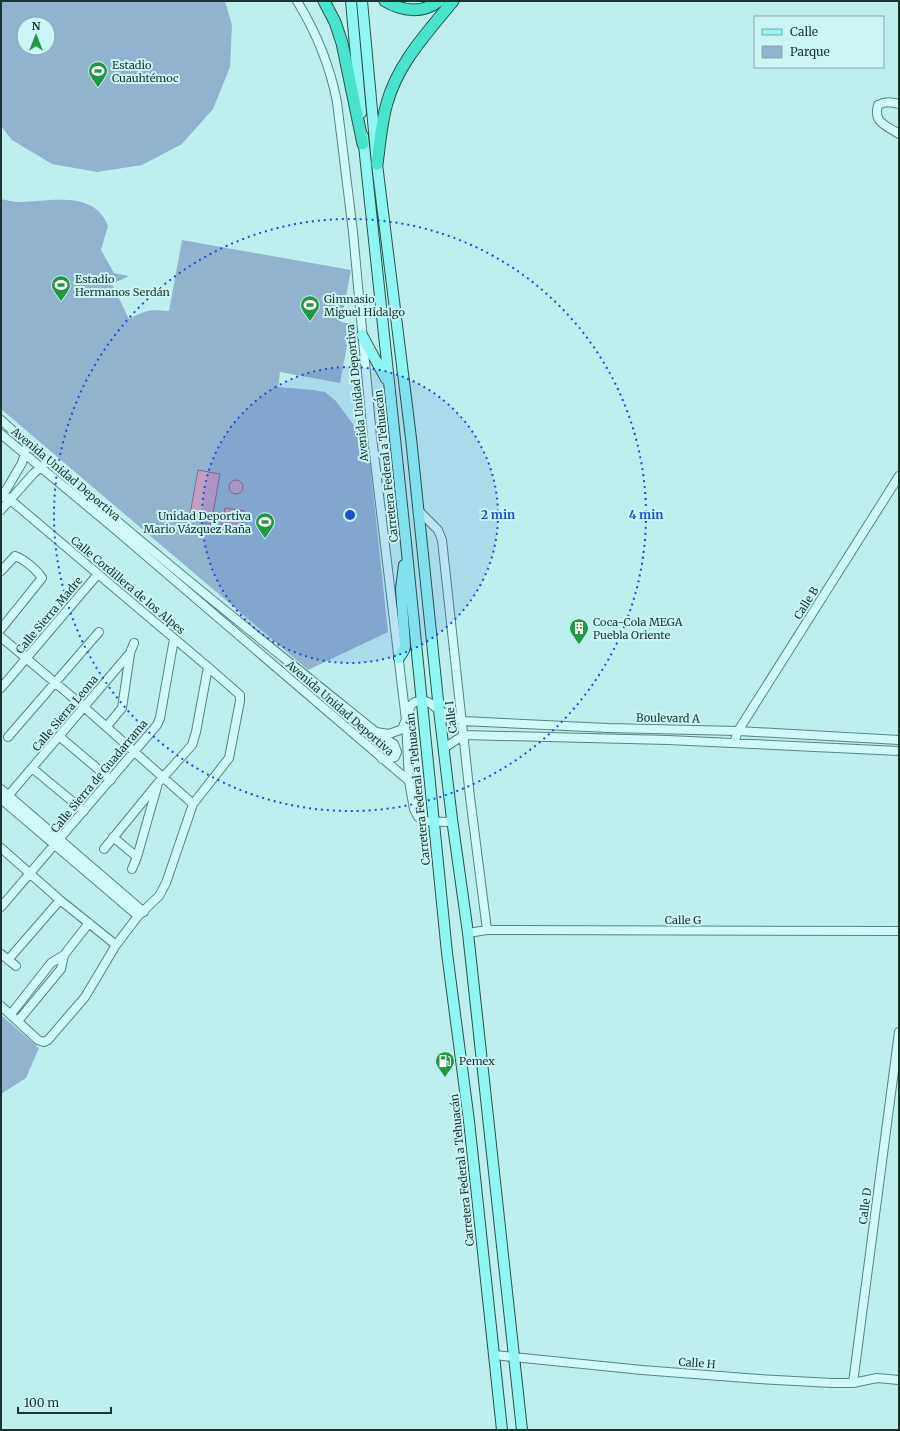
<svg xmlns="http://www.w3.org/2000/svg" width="900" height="1431" viewBox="0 0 900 1431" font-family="Merriweather,serif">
	<rect width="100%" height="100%" fill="#bcefee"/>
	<path fill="#90b4cd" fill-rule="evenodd" d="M1,1H225L232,25L230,67L213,109L182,144L142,165L97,172L52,164L12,140L1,126ZM24,24H48V48H24Z
		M1,199C7,200 13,202 19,202C49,202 94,189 108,226L101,250L114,273L129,276L112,284L129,319C145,310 151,309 169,311L182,240L351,270L341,322L351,324L340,383L280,372L278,387L313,390L325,392L336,401L368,445L388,632L308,670L1,409Z
		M1,1015L39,1048L26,1078L1,1094Z"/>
	<path fill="#bfa0c0" stroke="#8d688c" d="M198,470L220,474L211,524L189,520Z
		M229 487a7 7 0 1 1 14 0a7 7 0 1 1-14 0Z
		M225,508L244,511L239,535L220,531Z"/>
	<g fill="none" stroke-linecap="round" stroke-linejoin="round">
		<defs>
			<path id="minor" d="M297,1C316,32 330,66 337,102L353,232L372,437L406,720L409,781L414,809L418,817L425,821L447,822L452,819
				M899,104C891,102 886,101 878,105C873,123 886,125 899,134
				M1,420C122,529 249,630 376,732L389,734L400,730L403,727L411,705L415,702L422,700L430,703L439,710L462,721L608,728L738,731L899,740
				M1,434L117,531L409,781
				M1,492L208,667L240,695V701L229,758L193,804L166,883L159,896L138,916L116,945L85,997L48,1040L44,1042L38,1040L1,1006
				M2,497L22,463L26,449
				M1,510L34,473L44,465
				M418,510L438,530L442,540L470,797L487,930
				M1,571L15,556C24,559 37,570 42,578L1,629
				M1,637L84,707L193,804
				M1,688L98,574
				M107,726L122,708L130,654
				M380,735L394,744L397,752L395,757L389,759H382
				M8,737L99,632
				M60,737L111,780
				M734,743L738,731L755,704L899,476
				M444,748L464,735L668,740L899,751
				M32,768L84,811
				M1,789L144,912
				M8,796L130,653L134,643
				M1,799L138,916
				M113,837L137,857
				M1,848L60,900L116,945
				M104,849L158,783L192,745L196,732L208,667
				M132,869L137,857L157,787
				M1,907L157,725L160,718L174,639
				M468,933L487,930L899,931
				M1,954L16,966
				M8,960L60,900
				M11,1014L51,963L64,955L89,923
				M18,1021L61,969L64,955
				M494,1355L642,1370L759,1379L832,1383H853L877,1378L899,1380
				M853,1383L899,1032"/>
			<path id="major" d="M351,1L361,113
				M362,1L377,164L411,438L439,710L452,819L468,933L522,1430
				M363,136L406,543L447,953L469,1121L502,1430
				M362,335L386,379
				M399,658L404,650L405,646L401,589L404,565"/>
			<path id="highway" d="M324,1L335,22L342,43L363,144
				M385,1C402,11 422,14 439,1
				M377,164C380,143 381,123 387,103C398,63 427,33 453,1"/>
		</defs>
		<use href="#minor" stroke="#55867d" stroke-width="10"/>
		<use href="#major" stroke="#2a5449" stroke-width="12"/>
		<use href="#highway" stroke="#2a5449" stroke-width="13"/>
		<use href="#minor" stroke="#cffaf9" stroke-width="8"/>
		<use href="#major" stroke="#91f5f2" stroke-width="10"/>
		<use href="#highway" stroke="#47e3cb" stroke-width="11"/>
	</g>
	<circle cx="350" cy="515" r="148" fill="#1d4ed8" fill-opacity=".12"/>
	<g fill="none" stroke="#1d4ed8" stroke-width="2" stroke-dasharray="2 4">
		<circle cx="350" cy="515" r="148"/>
		<circle cx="350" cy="515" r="296"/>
	</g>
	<defs>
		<symbol id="stadium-pin" viewBox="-11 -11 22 30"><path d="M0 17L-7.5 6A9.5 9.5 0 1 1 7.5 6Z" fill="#239743" stroke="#cbf6f6"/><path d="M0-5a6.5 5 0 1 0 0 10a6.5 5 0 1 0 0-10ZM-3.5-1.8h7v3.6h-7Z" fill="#fff"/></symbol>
		<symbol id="building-pin" viewBox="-11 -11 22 30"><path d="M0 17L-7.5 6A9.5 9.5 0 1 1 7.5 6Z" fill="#239743" stroke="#cbf6f6"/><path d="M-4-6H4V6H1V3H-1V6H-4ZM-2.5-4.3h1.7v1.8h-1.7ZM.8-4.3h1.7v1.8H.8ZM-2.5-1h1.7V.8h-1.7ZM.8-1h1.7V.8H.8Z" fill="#fff"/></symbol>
		<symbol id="fuel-pin" viewBox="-11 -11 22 30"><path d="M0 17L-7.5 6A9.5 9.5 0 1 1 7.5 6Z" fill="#239743" stroke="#cbf6f6"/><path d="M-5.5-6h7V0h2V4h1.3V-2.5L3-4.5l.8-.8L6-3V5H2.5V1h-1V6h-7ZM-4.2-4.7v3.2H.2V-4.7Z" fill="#fff"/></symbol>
	</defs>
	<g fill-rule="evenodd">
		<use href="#stadium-pin" x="87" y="60" width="22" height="30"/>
		<use href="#stadium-pin" x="50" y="274" width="22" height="30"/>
		<use href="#stadium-pin" x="299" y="294" width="22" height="30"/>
		<use href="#stadium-pin" x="254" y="511" width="22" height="30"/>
		<use href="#building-pin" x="568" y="617" width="22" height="30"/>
		<use href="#fuel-pin" x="434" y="1050" width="22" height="30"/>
	</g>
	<g text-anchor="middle" stroke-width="4" stroke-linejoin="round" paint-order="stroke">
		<g font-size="11" fill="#1a352f" stroke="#cbf6f6" text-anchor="start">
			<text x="112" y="69">Estadio<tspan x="112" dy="13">Cuauhtémoc</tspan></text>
			<text x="75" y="283">Estadio<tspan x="75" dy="13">Hermanos Serdán</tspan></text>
			<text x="324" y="303">Gimnasio<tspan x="324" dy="13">Miguel Hidalgo</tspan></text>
			<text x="251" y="520" text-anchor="end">Unidad Deportiva<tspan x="251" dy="13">Mario Vázquez Raña</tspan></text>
			<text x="593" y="626">Coca-Cola MEGA<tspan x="593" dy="13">Puebla Oriente</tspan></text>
			<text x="459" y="1065">Pemex</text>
		</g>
		<g font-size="11" fill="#1a352f" stroke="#cbf6f6">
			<text transform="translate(357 393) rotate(-96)" y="4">Avenida Unidad Deportiva</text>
			<text transform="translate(386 466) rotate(-96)" y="4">Carretera Federal a Tehuacán</text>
			<text transform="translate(66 474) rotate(40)" y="4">Avenida Unidad Deportiva</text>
			<text transform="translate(128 585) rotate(40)" y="4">Calle Cordillera de los Alpes</text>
			<text transform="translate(806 603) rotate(-58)" y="4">Calle B</text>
			<text transform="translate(49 615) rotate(-50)" y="4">Calle Sierra Madre</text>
			<text transform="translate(340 708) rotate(41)" y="4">Avenida Unidad Deportiva</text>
			<text transform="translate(65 713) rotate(-50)" y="4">Calle Sierra Leona</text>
			<text transform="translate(451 717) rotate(-97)" y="4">Calle I</text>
			<text transform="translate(668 718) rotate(1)" y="4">Boulevard A</text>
			<text transform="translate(99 776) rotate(-50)" y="4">Calle Sierra de Guadarrama</text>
			<text transform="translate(418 789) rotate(-96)" y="4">Carretera Federal a Tehuacán</text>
			<text x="683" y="924">Calle G</text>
			<text transform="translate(462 1170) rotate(-96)" y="4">Carretera Federal a Tehuacán</text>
			<text transform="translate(865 1206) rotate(-83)" y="4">Calle D</text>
			<text transform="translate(697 1363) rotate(4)" y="4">Calle H</text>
		</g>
	</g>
	<circle cx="350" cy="515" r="6" fill="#1d4ed8" stroke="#cbf6f6" stroke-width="2"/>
	<g font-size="12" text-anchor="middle" font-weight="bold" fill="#1d4ed8" stroke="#cbf6f6" stroke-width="4" stroke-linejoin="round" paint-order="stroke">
		<text x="498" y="519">2 min</text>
		<text x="646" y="519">4 min</text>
	</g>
	<rect width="900" height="1431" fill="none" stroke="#1a352f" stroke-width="4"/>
	<rect x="754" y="16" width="130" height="52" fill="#cbf6f6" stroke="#84a9a6"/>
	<rect x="762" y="29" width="20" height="6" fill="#91f5f2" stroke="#84a9a6"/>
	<text x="790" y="36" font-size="12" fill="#1a352f">Calle</text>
	<rect x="762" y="46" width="20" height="12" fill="#90b4cd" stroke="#84a9a6"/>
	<text x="790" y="56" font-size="12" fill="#1a352f">Parque</text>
	<g transform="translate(36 36)"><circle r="19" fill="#cbf6f6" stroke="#84a9a6"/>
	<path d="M0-3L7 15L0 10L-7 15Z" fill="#239743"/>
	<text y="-6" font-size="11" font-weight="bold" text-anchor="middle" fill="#1a352f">N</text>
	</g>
	<path d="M18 1407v6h93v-6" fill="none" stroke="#1a352f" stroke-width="2"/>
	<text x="24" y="1407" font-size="12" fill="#1a352f" stroke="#cbf6f6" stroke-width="3" paint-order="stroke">100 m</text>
</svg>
